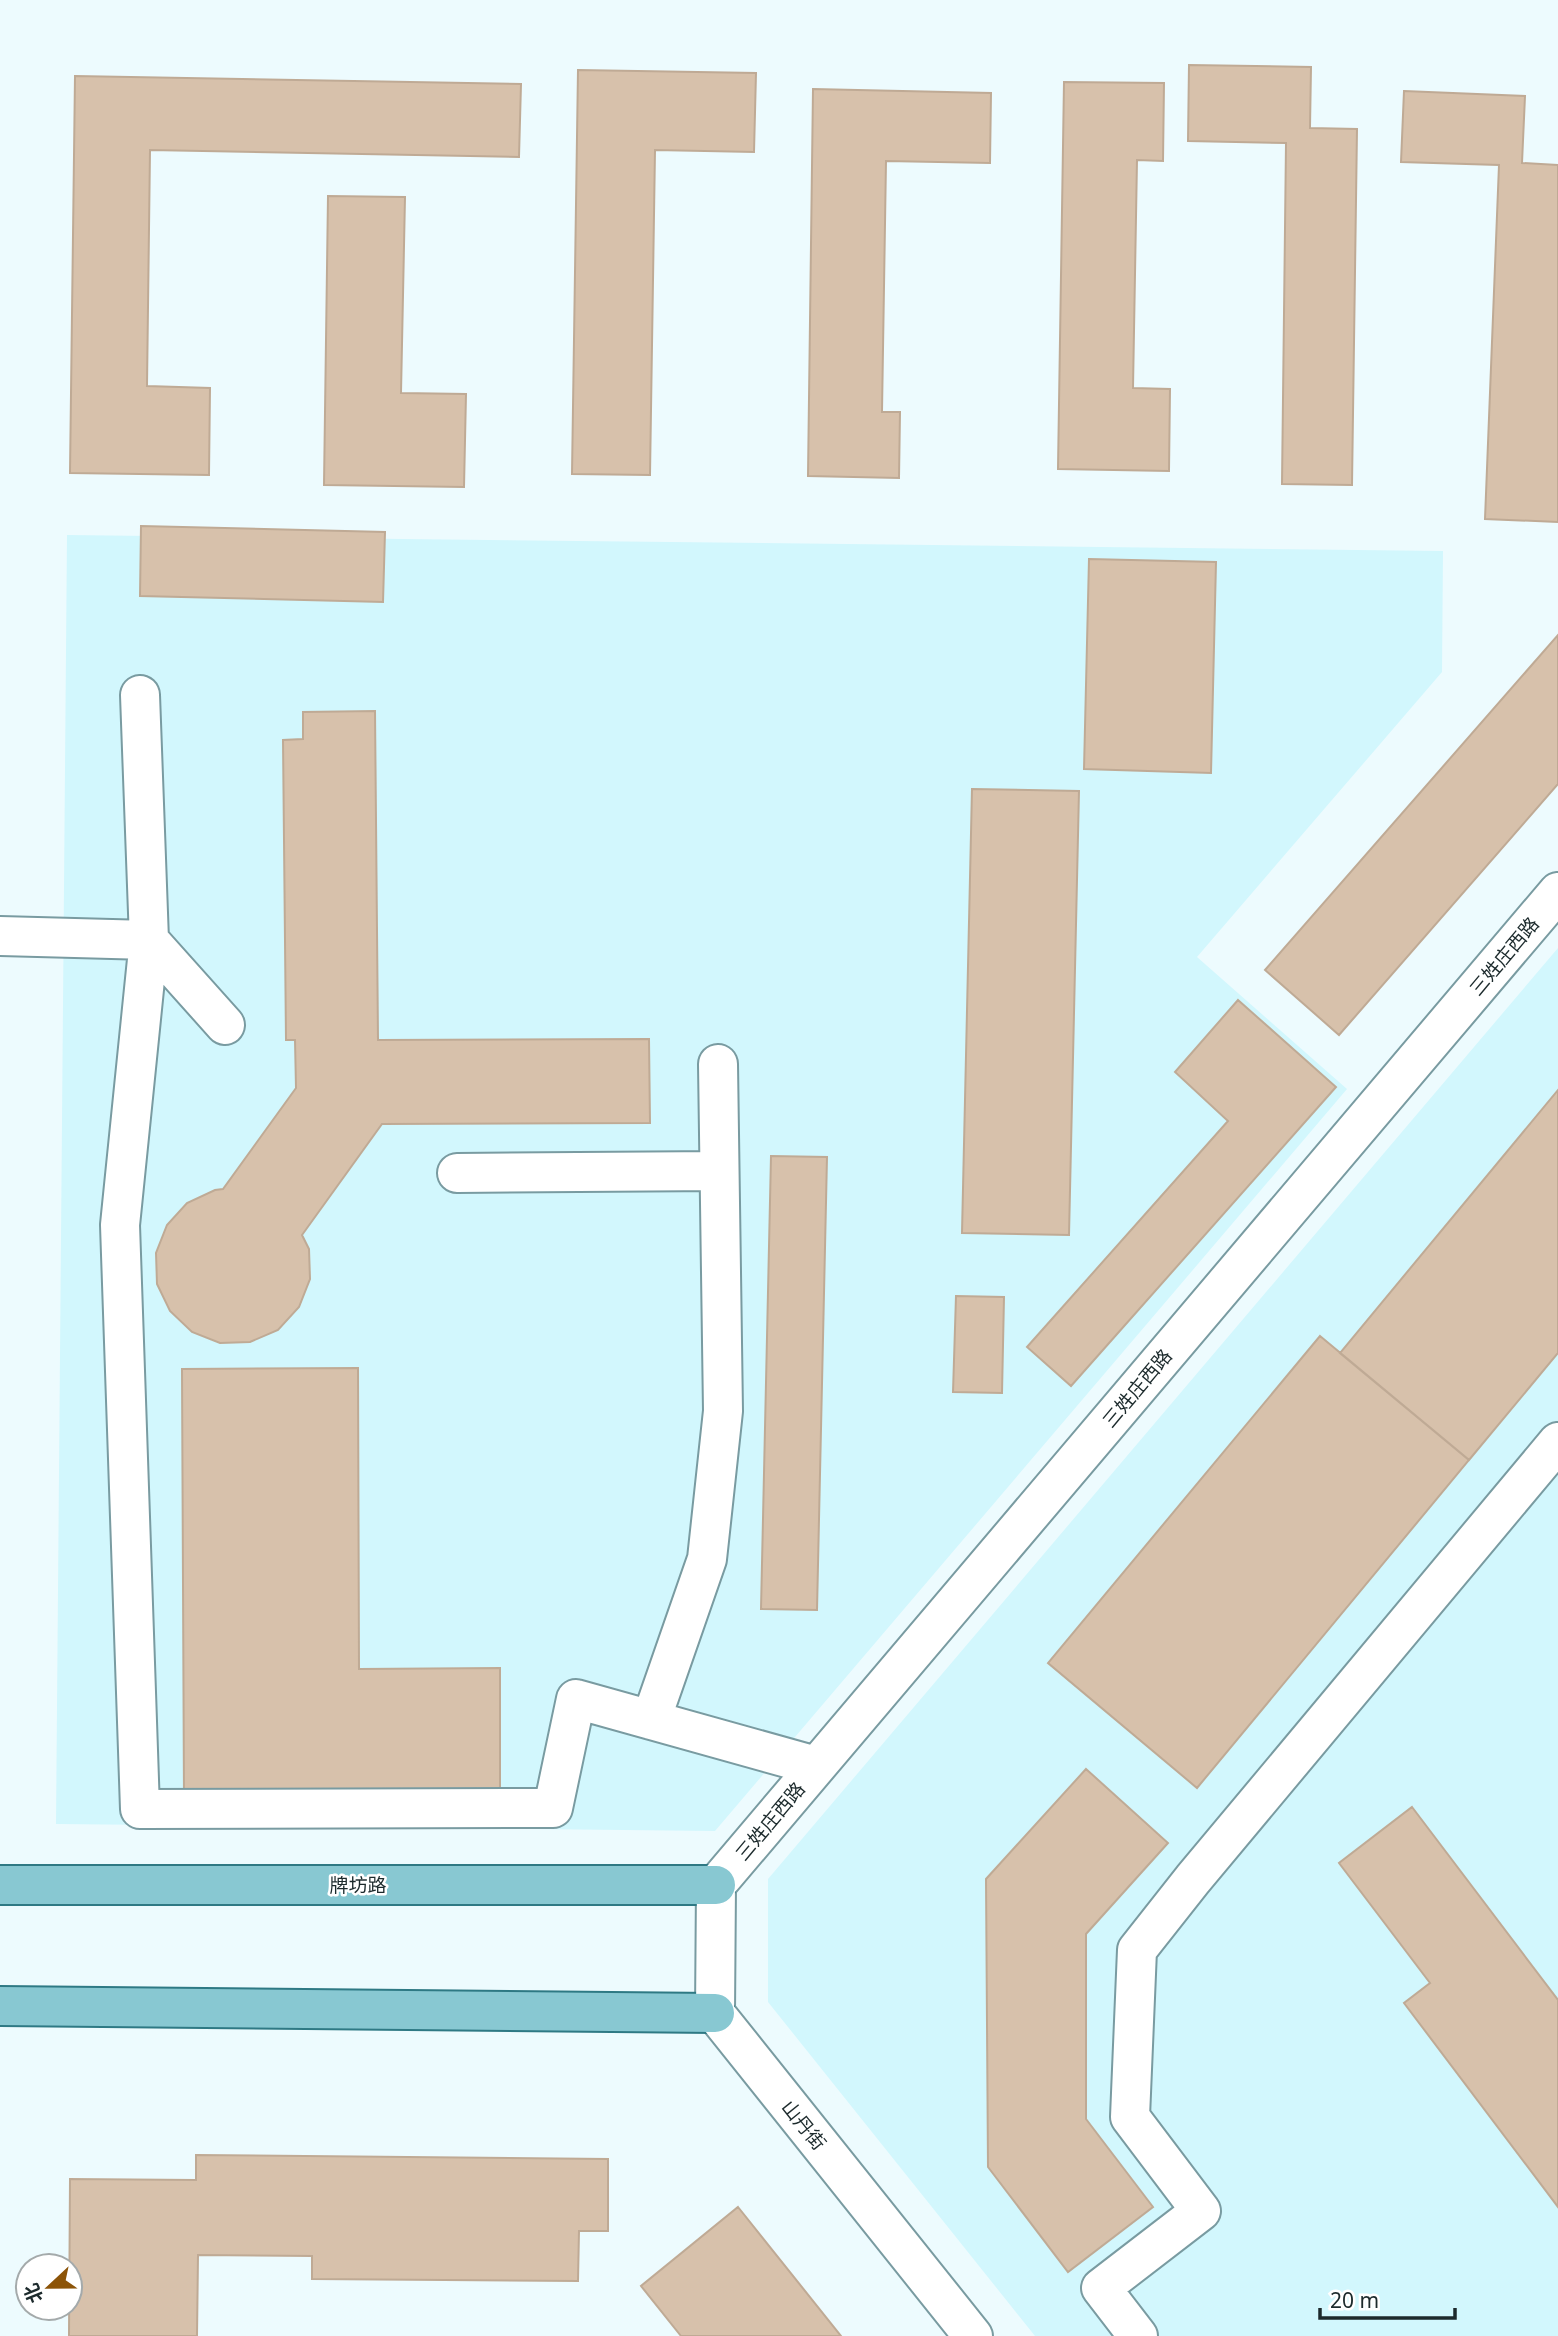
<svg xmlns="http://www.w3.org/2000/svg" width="1558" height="2336" viewBox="0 0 1558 2336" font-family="'Noto Sans','Noto Sans SC',sans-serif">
	<rect width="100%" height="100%" fill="#edfbfe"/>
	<path fill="#d2f7fd" d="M67,535L1443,551L1442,672L1197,957L1347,1089L715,1831L56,1824Z
		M1558,948V2336H1035L768,2002V1879Z"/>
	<path fill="#d7c1ab" stroke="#bfaa95" stroke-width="2" d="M1189,65L1311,67L1310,128L1357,129L1352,485L1282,484L1286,143L1188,141Z
		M578,70L756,73L754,152L655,150L650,475L572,474Z
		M75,76L521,84L519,157L150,150L147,386L210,388L209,475L70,473Z
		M1064,82L1164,83L1163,161L1137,160L1133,388L1170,389L1169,471L1058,469Z
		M813,89L991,93L990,163L886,161L882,412H900L899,478L808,476Z
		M1404,91L1525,96L1522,163L1558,165V522L1485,519L1499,165L1401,162Z
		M328,196L405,197L401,393L466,394L464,487L324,485Z
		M141,526L385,532L383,602L140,596Z
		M1089,559L1216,562L1211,773L1084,769Z
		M1558,635V784L1339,1035L1265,970Z
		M375,711L378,1040L649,1039L650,1123L382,1124L302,1235L309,1249L310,1279L299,1307L278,1330L250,1342L220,1343L192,1332L170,1311L157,1284L156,1253L167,1225L187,1203L215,1190L223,1189L296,1088L295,1040H286L283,740L303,739V712Z
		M972,789L1079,791L1069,1235L962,1233Z
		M1238,1000L1336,1087L1071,1386L1027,1347L1228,1121L1175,1072Z
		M1558,1090V1353L1469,1460L1340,1353Z
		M771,1156L827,1157L817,1610L761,1609Z
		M956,1296L1004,1297L1002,1393L953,1392Z
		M1320,1336L1469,1460L1197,1788L1048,1663Z
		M358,1368L359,1669L500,1668V1797L184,1798L182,1369Z
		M1086,1769L1168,1843L1086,1934V2119L1153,2207L1068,2272L988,2167L986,1879Z
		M1412,1807L1558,2000V2207L1404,2003L1430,1983L1339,1863Z
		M196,2155L608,2159V2231H579L578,2281L312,2279V2256L198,2255L197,2336H69L70,2179L196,2180Z
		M738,2207L841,2336H681L641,2286Z"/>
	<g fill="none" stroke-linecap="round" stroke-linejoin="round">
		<defs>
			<path id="minor" d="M140,695L149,940L120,1225L140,1809L553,1808L576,1699L816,1766
				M0,936L149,940L225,1025
				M457,1173L719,1171
				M651,1720L707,1559L723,1411L718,1064
				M973,2336L715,2013L716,1885L1558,892
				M1138,2336L1101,2288L1201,2211L1130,2117L1137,1950L1193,1879L1558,1442"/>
			<path id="major" d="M0,1885H716
				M0,2006L715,2013"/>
		</defs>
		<use href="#minor" stroke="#799ba1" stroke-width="42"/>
		<use href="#major" stroke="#2e7984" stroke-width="42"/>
		<use href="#minor" stroke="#fff" stroke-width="38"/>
		<use href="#major" stroke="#88c8d2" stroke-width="38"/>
	</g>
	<g text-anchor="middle" stroke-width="5" stroke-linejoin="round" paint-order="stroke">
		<g font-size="19" fill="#1c2a2c" stroke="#fff">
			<text transform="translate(1504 956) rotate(-50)" y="7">三姓庄西路</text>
			<text transform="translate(1137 1388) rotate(-50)" y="7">三姓庄西路</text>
			<text transform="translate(770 1821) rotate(-50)" y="7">三姓庄西路</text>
			<text x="358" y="1892">牌坊路</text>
			<text transform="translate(804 2125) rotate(51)" y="7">山丹街</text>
		</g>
	</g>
	<g transform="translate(49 2287) rotate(248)"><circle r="33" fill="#ffffff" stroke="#a4aaab" stroke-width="2"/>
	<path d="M0-5L12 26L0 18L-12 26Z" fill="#8c5408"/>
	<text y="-10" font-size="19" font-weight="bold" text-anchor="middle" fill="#1c2a2c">北</text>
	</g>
	<path d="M1320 2308v10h135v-10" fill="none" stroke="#1c2a2c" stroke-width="3.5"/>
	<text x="1330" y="2308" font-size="21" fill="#1c2a2c" stroke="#ffffff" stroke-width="5" paint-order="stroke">20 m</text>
</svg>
